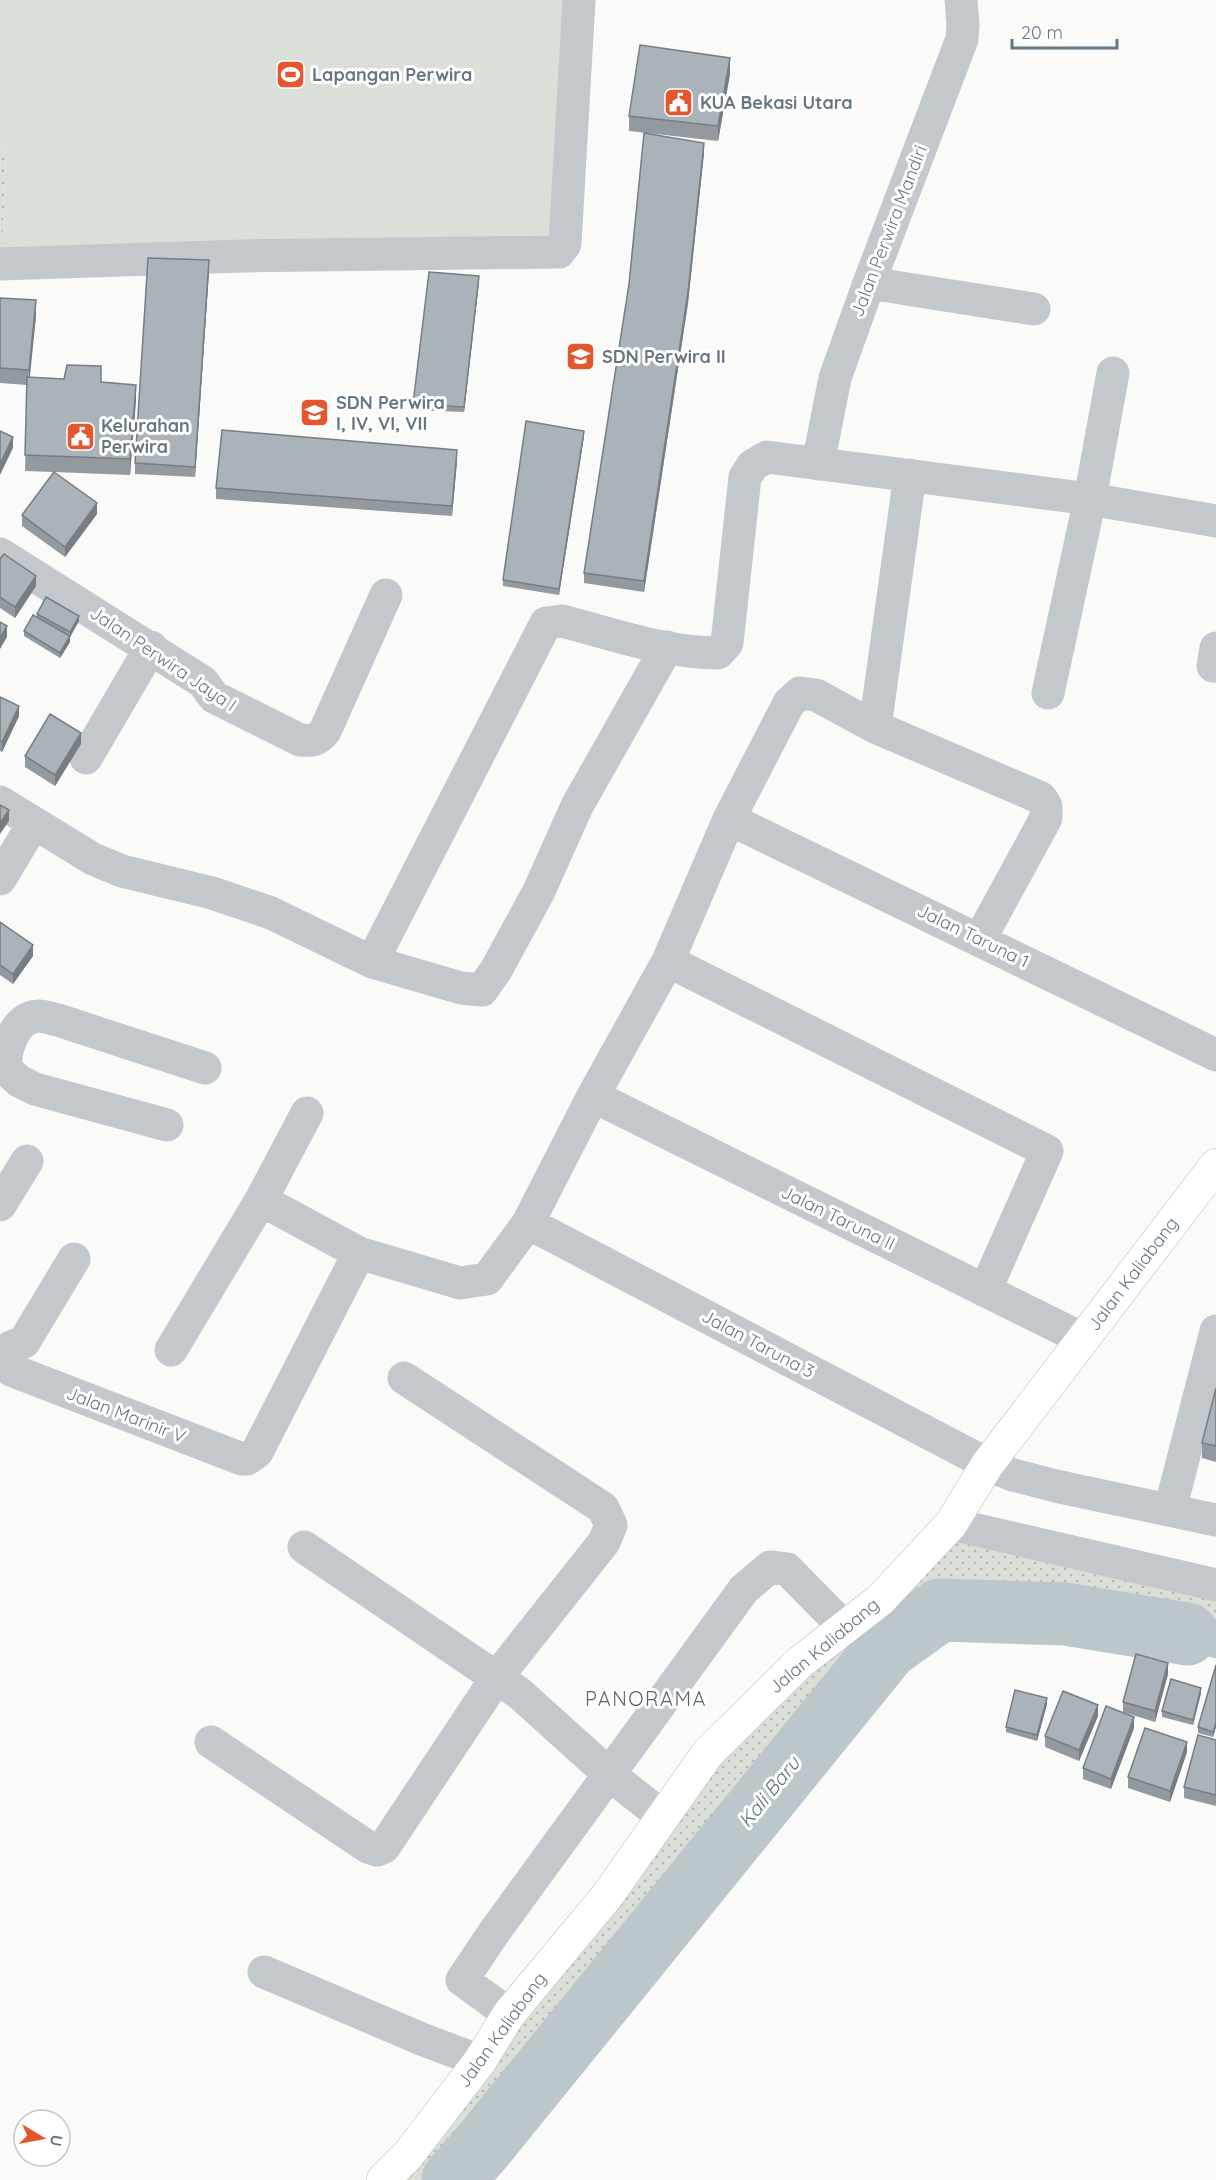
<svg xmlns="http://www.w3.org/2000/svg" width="1216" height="2180" viewBox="0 0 1216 2180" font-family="Quicksand,sans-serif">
	<defs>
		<pattern id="grass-dots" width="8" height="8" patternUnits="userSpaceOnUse" patternTransform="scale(1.5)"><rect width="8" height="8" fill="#dadfd7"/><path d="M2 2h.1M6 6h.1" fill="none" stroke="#b4b9b4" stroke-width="1.8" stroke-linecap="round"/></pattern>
	</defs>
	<rect width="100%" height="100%" fill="#fafaf8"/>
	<path fill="url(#grass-dots)" d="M0,149L6,151L2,264H0Z
		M951,1524L1216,1585V1638L1065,1614L940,1610L887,1648L451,2180H383L661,1816Z"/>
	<path fill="#dadfd7" d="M0,0H579L565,244L2,265L6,151L0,149Z"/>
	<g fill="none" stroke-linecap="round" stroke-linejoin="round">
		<path stroke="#bbc7cb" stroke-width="38" d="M1187,1634L1216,1639"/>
		<path stroke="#bbc7cb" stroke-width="63" d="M453,2180L482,2147L887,1648L940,1610L1065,1614L1187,1634"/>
		<defs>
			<path id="major" d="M383,2180L408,2155L480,2061L509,2014L607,1896L708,1753L799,1663L880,1600L951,1524L987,1465L1216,1165"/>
		</defs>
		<use href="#major" stroke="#b5babe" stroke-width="34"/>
		<path stroke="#c3c8cc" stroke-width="33" d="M0,264L244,256L559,252L565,244L579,0
			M869,283L1034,309
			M818,464L835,378L869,283L962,39L963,25L961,0
			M0,554L203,682L214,697L300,740C312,741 317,741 325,731L386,595
			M1213,666L1216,648
			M1048,693L1090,499L1113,373
			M875,727L910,475
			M86,758L151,647
			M0,802L93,859L122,871L212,893L271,913L372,962L546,623L562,621C613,634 665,653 718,653L727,643L745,477L753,465L767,457L1090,499L1216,521
			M729,819L1216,1055
			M0,879L33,824
			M668,961L1047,1151L985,1291
			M372,962L461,988L482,990L496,970L539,891L577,806L667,647
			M593,1096L1083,1339
			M167,1125L35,1089L19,1081L6,1069C4,1050 15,1016 39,1016C45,1016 52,1019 58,1020L205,1068
			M261,1200L359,1253
			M0,1205L27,1161
			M528,1223L995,1468L1013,1475L1060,1487L1216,1520
			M11,1347L24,1342L74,1259
			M171,1350L261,1200L307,1113
			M11,1370L242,1459H247L257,1452L359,1253L460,1283L487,1279L528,1223L593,1096L668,961L729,819L789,703L800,693L816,695L875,727L1041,798L1046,806V818L980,939
			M1170,1510L1216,1331
			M951,1524L1216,1585
			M304,1547L519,1693L610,1775L662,1816
			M211,1742L368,1847L377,1850L384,1847L497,1677L604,1542L611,1525L603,1508L404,1378
			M264,1972L424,2040L480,2061
			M509,2014L462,1980L495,1931L744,1589L770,1567L787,1569L845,1628"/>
		<use href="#major" stroke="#fff" stroke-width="33"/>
	</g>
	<path fill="#929a9f" d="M730,74L718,141L629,131V116Z
		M704,153L688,303L644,592L584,583V573L629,284Z
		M209,271L195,477L135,474V463Z
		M479,282L464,412L413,410V404Z
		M0,298L36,316L29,377L101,382L136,400L130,475L54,472L97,514L65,557L22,526V515L54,472L25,471L27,385L0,383Z
		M584,436L559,595L503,586V580Z
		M457,461L452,516L216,499V488Z
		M0,559L36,586L15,618L0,608Z
		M37,614L79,621L70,637V642L60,658L24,636V631L37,618Z
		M0,697L19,716L2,752L0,751Z
		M81,744L55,786L25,767V756Z
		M0,922L33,956L13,984L0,975Z
		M1216,1388V1462L1202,1458V1443Z
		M1216,1665V1727L1213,1737L1198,1733V1727Z
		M1168,1674L1155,1722L1123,1712V1702Z
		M1201,1693L1193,1725L1162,1717V1711Z
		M1047,1704L1037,1741L1006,1732V1727Z
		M1098,1716L1079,1761L1045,1747V1736Z
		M1134,1728L1111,1789L1083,1779V1768Z
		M1216,1740V1806L1184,1798V1787Z
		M1187,1752L1170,1802L1128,1788V1777Z"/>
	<path fill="#777d82" d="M730,58V74L718,141V126Z
		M704,143V153L688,303L644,592V581Z
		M209,260V271L195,477V467Z
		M479,276V282L464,412V407Z
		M36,300V316L29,386V370Z
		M136,385V400L130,475V459Z
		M584,431V436L559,595V589Z
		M13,437V448L0,475V464Z
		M457,450V461L452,516V506Z
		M97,503V514L65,557V547Z
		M36,576V586L15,618V607Z
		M79,616V621L70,637V632Z
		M7,626V637L0,649V638Z
		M70,636V642L60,658V653Z
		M19,706V716L2,752V742Z
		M81,733V744L55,786V775Z
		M9,810V821L0,834V823Z
		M33,945V956L13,984V974Z
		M1168,1663V1674L1155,1722V1711Z
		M1201,1688V1693L1193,1725V1720Z
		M1047,1698V1704L1037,1741V1735Z
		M1098,1705V1716L1079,1761V1750Z
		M1134,1717V1728L1111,1789V1779Z
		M1216,1722V1727L1213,1737V1732Z
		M1187,1742V1752L1170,1802V1791Z"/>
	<path fill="#aab3b9" stroke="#777d82" stroke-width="1.5" d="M640,45L730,58L718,126L629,116Z
		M644,133L704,143L688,292L644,581L584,573L629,284Z
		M148,258L209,260L195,467L135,463Z
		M429,272L479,276L464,407L413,404Z
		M0,298L36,300L29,370L0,368Z
		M67,365L101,366V382L136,385L130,459L25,455L27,377L64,379Z
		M526,421L584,431L559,589L503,580Z
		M222,430L457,450L452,506L216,488Z
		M0,431L13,437L0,464Z
		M54,472L97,503L65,547L22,515Z
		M4,554L36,576L15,607L0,597V559Z
		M46,597L79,616L70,632L37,614Z
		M33,615L70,636L60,653L24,631Z
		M0,622L7,626L0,638Z
		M0,697L19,706L2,742L0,741Z
		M50,714L81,733L55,775L25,756Z
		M0,805L9,810L0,823Z
		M0,922L33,945L13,974L0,965Z
		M1216,1388V1446L1202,1443Z
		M1136,1654L1168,1663L1155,1711L1123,1702Z
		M1216,1665V1722L1213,1732L1198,1727Z
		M1171,1679L1201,1688L1193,1720L1162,1711Z
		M1015,1690L1047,1698L1037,1735L1006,1727Z
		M1063,1691L1098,1705L1079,1750L1045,1736Z
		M1106,1706L1134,1717L1111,1779L1083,1768Z
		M1145,1728L1187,1742L1170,1791L1128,1777Z
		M1198,1735L1216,1740V1795L1184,1787Z"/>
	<defs>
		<symbol id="stadium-square" viewBox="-11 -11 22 22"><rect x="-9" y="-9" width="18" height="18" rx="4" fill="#e4572e" stroke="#fff"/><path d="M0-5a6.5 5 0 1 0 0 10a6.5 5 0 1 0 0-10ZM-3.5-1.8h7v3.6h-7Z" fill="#fff"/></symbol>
		<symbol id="civic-square" viewBox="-11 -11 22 22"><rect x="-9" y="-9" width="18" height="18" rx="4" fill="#e4572e" stroke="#fff"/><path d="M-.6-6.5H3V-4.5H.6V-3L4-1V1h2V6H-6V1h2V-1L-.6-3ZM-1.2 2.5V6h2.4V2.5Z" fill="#fff"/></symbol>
		<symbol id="school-square" viewBox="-11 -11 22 22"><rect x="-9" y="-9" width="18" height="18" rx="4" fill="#e4572e" stroke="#fff"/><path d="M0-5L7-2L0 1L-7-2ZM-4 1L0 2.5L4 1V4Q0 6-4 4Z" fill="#fff"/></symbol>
	</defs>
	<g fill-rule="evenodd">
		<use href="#stadium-square" x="274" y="58" width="33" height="33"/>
		<use href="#civic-square" x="662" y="86" width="33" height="33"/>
		<use href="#school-square" x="564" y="340" width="33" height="33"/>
		<use href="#school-square" x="298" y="396" width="33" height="33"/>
		<use href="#civic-square" x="64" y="420" width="33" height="33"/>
	</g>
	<g text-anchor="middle" stroke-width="6" stroke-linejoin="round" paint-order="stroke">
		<g font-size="18" font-weight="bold" fill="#657683" stroke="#fff" text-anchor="start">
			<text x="312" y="81">Lapangan Perwira</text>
			<text x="700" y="109">KUA Bekasi Utara</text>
			<text x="602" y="363">SDN Perwira II</text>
			<text x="336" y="409">SDN Perwira<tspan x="336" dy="21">I, IV, VI, VII</tspan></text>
			<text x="101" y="432">Kelurahan<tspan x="101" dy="21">Perwira</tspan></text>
		</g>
		<g font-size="18" fill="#657683" stroke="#fff">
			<text transform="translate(889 231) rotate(-69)" y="6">Jalan Perwira Mandiri</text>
			<text transform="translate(163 659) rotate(34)" y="6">Jalan Perwira Jaya I</text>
			<text transform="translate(973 936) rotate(26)" y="6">Jalan Taruna 1</text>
			<text transform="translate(838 1218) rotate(26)" y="6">Jalan Taruna II</text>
			<text transform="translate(1133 1274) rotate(-53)" y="6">Jalan Kaliabang</text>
			<text transform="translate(758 1344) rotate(28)" y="6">Jalan Taruna 3</text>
			<text transform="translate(126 1415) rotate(21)" y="6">Jalan Marinir V</text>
			<text transform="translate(824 1646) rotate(-40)" y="6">Jalan Kaliabang</text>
			<text transform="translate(502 2030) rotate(-54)" y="6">Jalan Kaliabang</text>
		</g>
		<g font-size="20" letter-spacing="1.5" fill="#57646e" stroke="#fff">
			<text x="646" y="1706">PANORAMA</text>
		</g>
		<g font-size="20" font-style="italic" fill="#60757c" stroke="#fff">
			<text transform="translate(769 1792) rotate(-51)" y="7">Kali Baru</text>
		</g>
	</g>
	<g transform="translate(42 2138) rotate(100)"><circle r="28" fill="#ffffff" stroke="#c1c8cd" stroke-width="1.5"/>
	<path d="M0-4.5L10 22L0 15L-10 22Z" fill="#e4572e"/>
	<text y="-9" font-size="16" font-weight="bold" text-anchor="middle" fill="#657683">U</text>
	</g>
	<path d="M1012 39v9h105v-9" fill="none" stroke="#657683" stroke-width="3"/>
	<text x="1021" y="39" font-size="18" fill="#657683" stroke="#ffffff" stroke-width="4.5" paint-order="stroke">20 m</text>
</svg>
